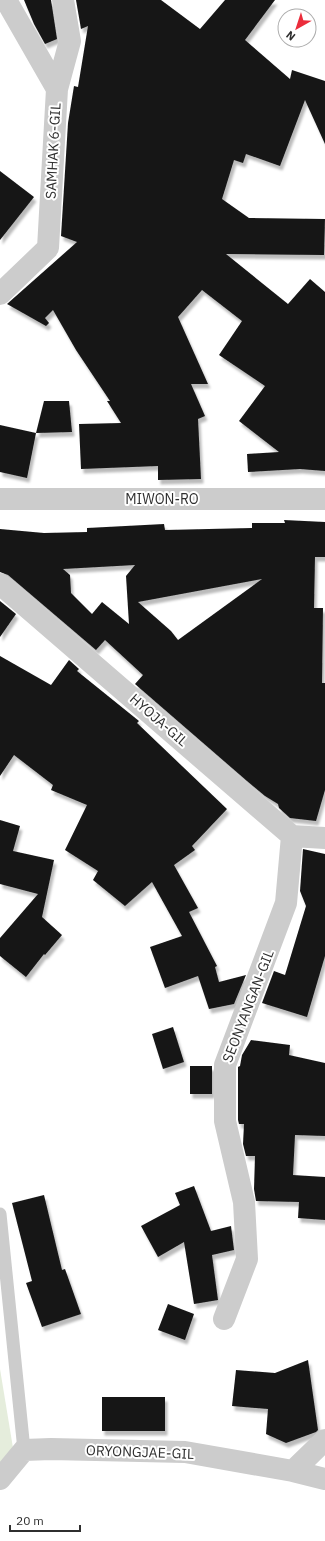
<svg xmlns="http://www.w3.org/2000/svg" width="325" height="1541" viewBox="0 0 325 1541" font-family="'IBM Plex Sans',sans-serif">
	<defs>
		<filter id="shadow"><feDropShadow dx="2.5" dy="4.5" stdDeviation="1" flood-color="#0004"/></filter>
	</defs>
	<rect width="100%" height="100%" fill="#fff"/>
	<path fill="#e5eddc" d="M0,1369L14,1454L0,1470Z"/>
	<path fill="#161616" fill-rule="evenodd" filter="url(#shadow)" d="M24,0H51L57,39L45,44L34,24Z
		M76,0H161L200,29L225,0H275L245,40L290,79L292,70L325,81V144L305,100L280,166L246,154L243,163L234,160L222,199L249,218L325,219L324,255L226,254L288,304L310,279L325,292V471L300,469L248,472L247,454L279,452L239,421L265,386L219,355L242,321L202,290L178,317L208,384H191L205,416L198,419L201,479L158,480V466L81,469L79,424L121,423L107,401H110L76,350L53,310L45,318L49,323L46,326L7,304L77,242L61,236L68,123L74,86L78,87L88,26L81,29Z
		M0,171L34,197L0,240Z
		M44,401H69L72,432L36,433Z
		M0,425L36,433L27,478L0,472Z
		M284,520L325,522V557H315L314,608H323L322,683H325V790L316,821L290,818L279,808L278,804L265,796L247,781L135,684L143,675L105,640L96,650L8,575L0,572V529L44,533L87,532V528L164,524L165,530L252,528V523H285ZM135,565L126,576L129,624L102,602L92,614L71,593L70,575L63,569ZM262,579L178,640L171,631L138,602Z
		M0,601L16,614L0,637Z
		M0,656L51,685L69,660L79,669L77,671L139,721L137,723L227,809L192,846L195,850L174,865L198,908L189,912L217,966L215,967L219,982L246,975L234,1004L209,1009L198,976L165,988L150,947L182,936L152,882L125,906L93,880L98,871L65,850L87,805L51,790L53,785L14,755L0,776Z
		M0,820L20,826L13,851L54,860L42,917L62,935L45,955L44,954L26,977L0,956V938L38,894L0,884Z
		M303,849L325,854V956L307,1017L262,1003L274,971L285,975L306,906L300,891Z
		M173,1027L184,1062L163,1069L152,1034Z
		M251,1040L290,1045L289,1055L325,1063V1136L295,1135L293,1175L325,1177V1220L298,1218L299,1202L256,1201L254,1189L255,1156H246L243,1144L244,1124H239L238,1120V1067L240,1066L242,1055Z
		M190,1066H212V1094H190Z
		M194,1186L211,1231L231,1226L234,1250L212,1255L218,1300L194,1304L184,1242L158,1257L141,1226L180,1205L175,1193Z
		M44,1195L62,1270L65,1269L81,1314L42,1327L26,1283L32,1281L12,1203Z
		M168,1304L194,1314L185,1340L158,1330Z
		M308,1360L318,1430L316,1432L286,1443L266,1434L268,1409L232,1406L236,1370L275,1373Z
		M102,1397H165V1431H102Z"/>
	<g fill="none" stroke-linecap="round" stroke-linejoin="round">
		<path stroke="#ccc" stroke-width="13" d="M0,1214L24,1450"/>
		<path stroke="#ccc" stroke-width="22" d="M57,89L70,41L63,0
			M0,294L48,248L57,89L6,0
			M0,584L292,836L325,838
			M224,1319L247,1259L244,1202L225,1121V1065L286,903L292,836
			M293,1471L325,1440
			M0,1479L24,1450L51,1449L185,1452L293,1471L325,1479"/>
		<path stroke="#ccc" stroke-width="22" d="M0,499H325"/>
	</g>
	<g text-anchor="middle" stroke-width="4" stroke-linejoin="round" paint-order="stroke">
		<g font-size="14" fill="#2f2f2f" stroke="#fff">
			<text transform="translate(53 151) rotate(-87)" y="5">SAMHAK 6-GIL</text>
			<text x="162" y="504">MIWON-RO</text>
			<text transform="translate(159 720) rotate(41)" y="5">HYOJA-GIL</text>
			<text transform="translate(248 1006) rotate(-69)" y="5">SEONYANGAN-GIL</text>
			<text transform="translate(140 1452) rotate(2)" y="5">ORYONGJAE-GIL</text>
		</g>
	</g>
	<g transform="translate(297 28) rotate(219)"><circle r="19" fill="#ffffff" stroke="#acacac"/>
	<path d="M0-3L7 15L0 10L-7 15Z" fill="#eb2c3b"/>
	<text y="-6" font-size="11" font-weight="bold" text-anchor="middle" fill="#2f2f2f">N</text>
	</g>
	<path d="M10 1525v6h70v-6" fill="none" stroke="#2f2f2f" stroke-width="2"/>
	<text x="16" y="1525" font-size="12" fill="#2f2f2f" stroke="#ffffff" stroke-width="3" paint-order="stroke">20 m</text>
</svg>
